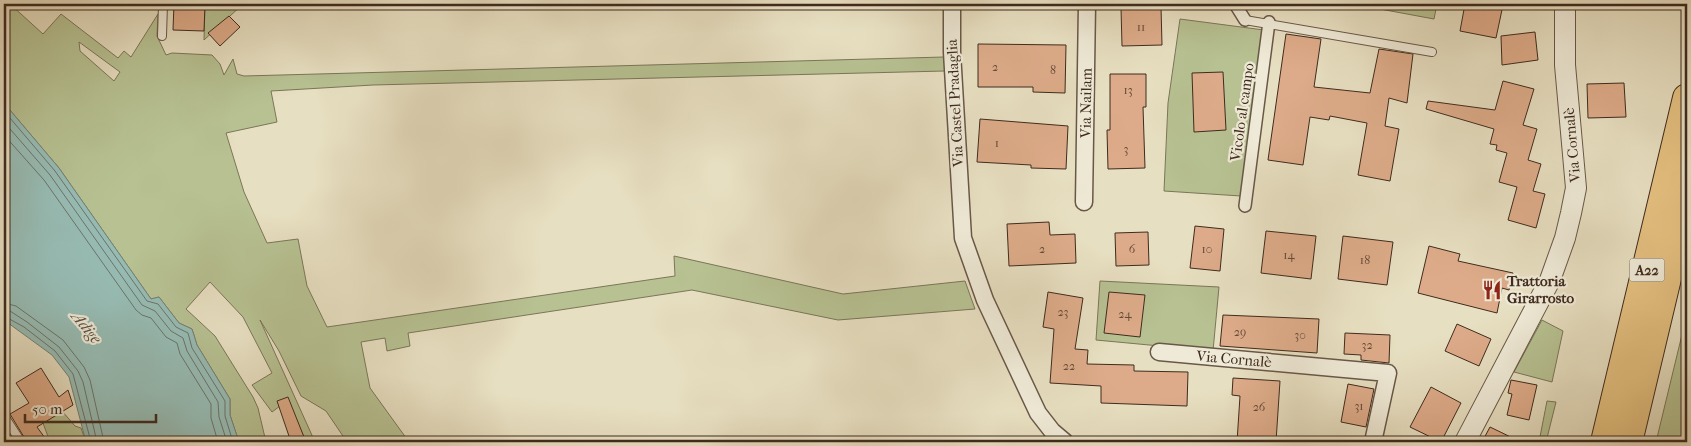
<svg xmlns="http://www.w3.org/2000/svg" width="1691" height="446" viewBox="0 0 1691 446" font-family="'IM FELL French Canon',serif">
	<rect width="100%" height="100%" fill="#e7dfc1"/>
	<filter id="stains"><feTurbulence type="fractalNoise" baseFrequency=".004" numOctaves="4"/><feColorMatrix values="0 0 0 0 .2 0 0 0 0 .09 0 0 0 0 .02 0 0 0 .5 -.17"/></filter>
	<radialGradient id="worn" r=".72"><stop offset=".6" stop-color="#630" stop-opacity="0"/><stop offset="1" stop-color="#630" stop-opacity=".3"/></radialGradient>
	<path fill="#b7c192" stroke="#7b7658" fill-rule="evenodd" d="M4,4H10L43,34L61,14L118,58L124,51L131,57L158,14L157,36L166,55L172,53L212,55L220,64L224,75L233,59L237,74L244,76L944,57L945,71L373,85L271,91L277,122L226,133L244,192L267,243L298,239L307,286L327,327L675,276L674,256L843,294L965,281L975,309L838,320L692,290L408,333L410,346L387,351L385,338L361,342L370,388L409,442H347L326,411L301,396L279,351L260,320L315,442H306L288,400L272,412L252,385L272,373L243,317L210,282L186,309L215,336L253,397L258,408L266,442H239L230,415V399L197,345L192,329L179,323L159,297L151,299L59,168L4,103ZM79,42L120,72L114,81L80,51Z
		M205,4H243L204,40Z
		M1353,4H1437L1434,19Z
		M1180,19L1264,30L1241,196L1164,191L1168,103Z
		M1100,281L1219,287L1213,351L1096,340Z
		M1687,314V442H1656Z
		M1542,320L1563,331L1552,382L1514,372Z
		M1547,401L1556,402L1546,442H1539Z
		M62,411L75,426L81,428L86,442H50L43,423Z"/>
	<path fill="#97bcb4" stroke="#748278" d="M4,103L59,168L151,299L159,297L179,323L192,329L197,345L230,399V415L239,442H86L69,377L52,355L4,320Z"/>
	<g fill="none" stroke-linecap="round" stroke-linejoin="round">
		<path stroke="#6b746a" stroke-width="1" d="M4,111L55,171L147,301L158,304L176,327L188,333L192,348L225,401V416L233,442
			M4,122L50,175L142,305L155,311L171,331L183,338L187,351L218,402L219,417L227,442
			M4,135L44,180L136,310L142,315L151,318L166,337L177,343L180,354L211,404V418L218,442
			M4,303L16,306L63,340L84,367L90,380L104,442
			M4,310L10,311L27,322L59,347L78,371L83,382L97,442
			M4,316L24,327L55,351L73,374L91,442"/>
	</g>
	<path fill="#ddab89" stroke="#3f2b1f" d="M174,4H205L204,31L173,30Z
		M1465,4L1503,5L1496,38L1460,31Z
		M1161,7L1162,45L1122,46L1121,8Z
		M229,16L240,27L220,46L208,33Z
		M1535,32L1538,60L1502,65L1501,36Z
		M1286,34L1321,39L1314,87L1370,93L1379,49L1413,54L1407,103L1389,98L1385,126L1399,129L1390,181L1358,175L1367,123L1330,116L1329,120L1310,117L1303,165L1268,160Z
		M978,44L1066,45L1065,93L1033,92V87H978Z
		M1223,72L1226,130L1194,132L1192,73Z
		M1110,74H1146V107H1143L1145,168L1108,169L1107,130H1110Z
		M1503,81L1534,89L1523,125L1537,129L1528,160L1541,164L1533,191L1545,194L1536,228L1508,220L1517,187L1499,182L1507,153L1496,150L1497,145L1490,144L1494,129L1426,109L1428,101L1495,110Z
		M1624,83L1626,117L1588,118L1587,84Z
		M980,119L1068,126L1066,169L1031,168V165L977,162Z
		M1049,222L1050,235L1075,234L1076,263L1009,266L1007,224Z
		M1195,226L1224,229L1220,271L1190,268Z
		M1266,231L1316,236L1311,279L1261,273Z
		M1148,232L1149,265L1116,266L1115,233Z
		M1343,236L1393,242L1387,285L1338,279Z
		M1429,246L1460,254L1458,261L1513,273L1509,290L1502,288L1497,313L1418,293Z
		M1048,292L1083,298L1075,349L1088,350L1087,364L1134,365V371L1188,372L1187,406L1101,403V386L1050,383L1054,329L1043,327Z
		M1109,292L1145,295L1140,337L1104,333Z
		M1223,315L1319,319L1317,353L1220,346Z
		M1457,324L1491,339L1479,366L1445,351Z
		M1345,333L1390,335L1389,363L1361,360V355L1344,354Z
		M41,368L59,397L68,390L73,405L37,427L45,438L37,442H27L10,414L29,403L16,383Z
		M1233,378L1280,381L1276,442H1237L1240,396L1232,395Z
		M1511,380L1537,385L1529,420L1507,415L1512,394L1508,393Z
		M1348,384L1374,389L1366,427L1341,422Z
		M1431,387L1461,403L1441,442L1410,427Z
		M288,397L306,442H291L277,401Z
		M1490,427L1521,442H1482Z"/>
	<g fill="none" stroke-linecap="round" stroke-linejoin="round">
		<defs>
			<path id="service" d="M1245,20L1432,52
				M162,36L163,4
				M4,416L21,442"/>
			<path id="pedestrian" d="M1235,4L1245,20
				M1245,206L1269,22"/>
			<path id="minor" d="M952,4V52L963,238L985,300L1038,413L1052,431L1065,442
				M1084,202L1087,4
				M1159,352L1388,373L1373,442"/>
			<path id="tertiary" d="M1465,442L1550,280L1565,238L1571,213L1576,188L1565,65V4"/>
			<path id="motorway" d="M1605,442L1687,98
				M1628,442L1687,194"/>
		</defs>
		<use href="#service" stroke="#695848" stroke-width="10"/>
		<use href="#pedestrian" stroke="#695848" stroke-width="14"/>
		<use href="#minor" stroke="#695848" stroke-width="19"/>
		<use href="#tertiary" stroke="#695848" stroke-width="22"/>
		<use href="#motorway" stroke="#3f2b1f" stroke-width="30"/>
		<use href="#service" stroke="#efead7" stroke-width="8"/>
		<use href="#pedestrian" stroke="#efead7" stroke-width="11"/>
		<use href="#minor" stroke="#efead7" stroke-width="16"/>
		<use href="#tertiary" stroke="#efead7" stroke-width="20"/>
		<use href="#motorway" stroke="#e4c080" stroke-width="28"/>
	</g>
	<defs>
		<symbol id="restaurant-bare" viewBox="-9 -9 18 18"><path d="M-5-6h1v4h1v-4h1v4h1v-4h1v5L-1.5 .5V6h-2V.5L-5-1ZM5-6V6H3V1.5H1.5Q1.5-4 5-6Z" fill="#8f2418" stroke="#efead7" stroke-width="2.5" paint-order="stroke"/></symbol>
	</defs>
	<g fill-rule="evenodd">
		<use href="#restaurant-bare" x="1478" y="276" width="28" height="28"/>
	</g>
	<g text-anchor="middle" stroke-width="4.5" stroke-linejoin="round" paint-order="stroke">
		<g font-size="12" fill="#664b3a">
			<text x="1141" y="31">11</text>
			<text x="995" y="71">2</text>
			<text x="1053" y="74">8</text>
			<text x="1128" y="94">13</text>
			<text x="997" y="147">1</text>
			<text x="1126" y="153">3</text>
			<text x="1042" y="253">2</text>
			<text x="1132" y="253">6</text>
			<text x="1207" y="253">10</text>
			<text x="1289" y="259">14</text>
			<text x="1365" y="264">18</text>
			<text x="1063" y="316">23</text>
			<text x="1125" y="318">24</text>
			<text x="1240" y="336">29</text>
			<text x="1300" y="339">30</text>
			<text x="1367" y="349">32</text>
			<text x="1069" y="370">22</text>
			<text x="1359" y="410">31</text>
			<text x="1259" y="411">26</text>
		</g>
		<rect fill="#efead7" stroke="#746456" stroke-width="1" x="1629.5" y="258.5" width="35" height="23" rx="4"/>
		<g font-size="14" font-weight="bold" fill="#3f2b1f">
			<text x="1647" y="275">A22</text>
		</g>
		<g font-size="15" fill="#3f2b1f" stroke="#efead7">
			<text transform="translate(955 103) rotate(-93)" y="5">Via Castel Pradaglia</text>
			<text transform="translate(1086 103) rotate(-89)" y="5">Via Nailam</text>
			<text transform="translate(1242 112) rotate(-82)" y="5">Vicolo al campo</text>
			<text transform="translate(1572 145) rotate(-95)" y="5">Via Cornalè</text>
			<text transform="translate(1234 359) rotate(5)" y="5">Via Cornalè</text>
		</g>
		<g font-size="15" font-weight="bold" fill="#3f2b1f" stroke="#efead7" text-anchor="start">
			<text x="1507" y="286">Trattoria<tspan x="1507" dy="17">Girarrosto</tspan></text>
		</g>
		<g font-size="16" font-style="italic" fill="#554f44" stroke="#efead7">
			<text transform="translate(87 327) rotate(51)" y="6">Adige</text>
		</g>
	</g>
	<rect width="1691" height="446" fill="none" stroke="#e7dfc1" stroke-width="20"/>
	<rect x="5" y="5" width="1681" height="436" fill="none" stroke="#3f2b1f" stroke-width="2.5"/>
	<rect x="10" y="10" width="1671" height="426" fill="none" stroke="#3f2b1f"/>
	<path d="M25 414v8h131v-8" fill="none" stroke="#3f2b1f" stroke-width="2.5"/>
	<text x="32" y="414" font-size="15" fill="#3f2b1f" stroke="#efead7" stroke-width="4" paint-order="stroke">50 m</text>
	<rect width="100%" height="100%" filter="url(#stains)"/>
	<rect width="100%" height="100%" fill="url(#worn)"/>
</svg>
